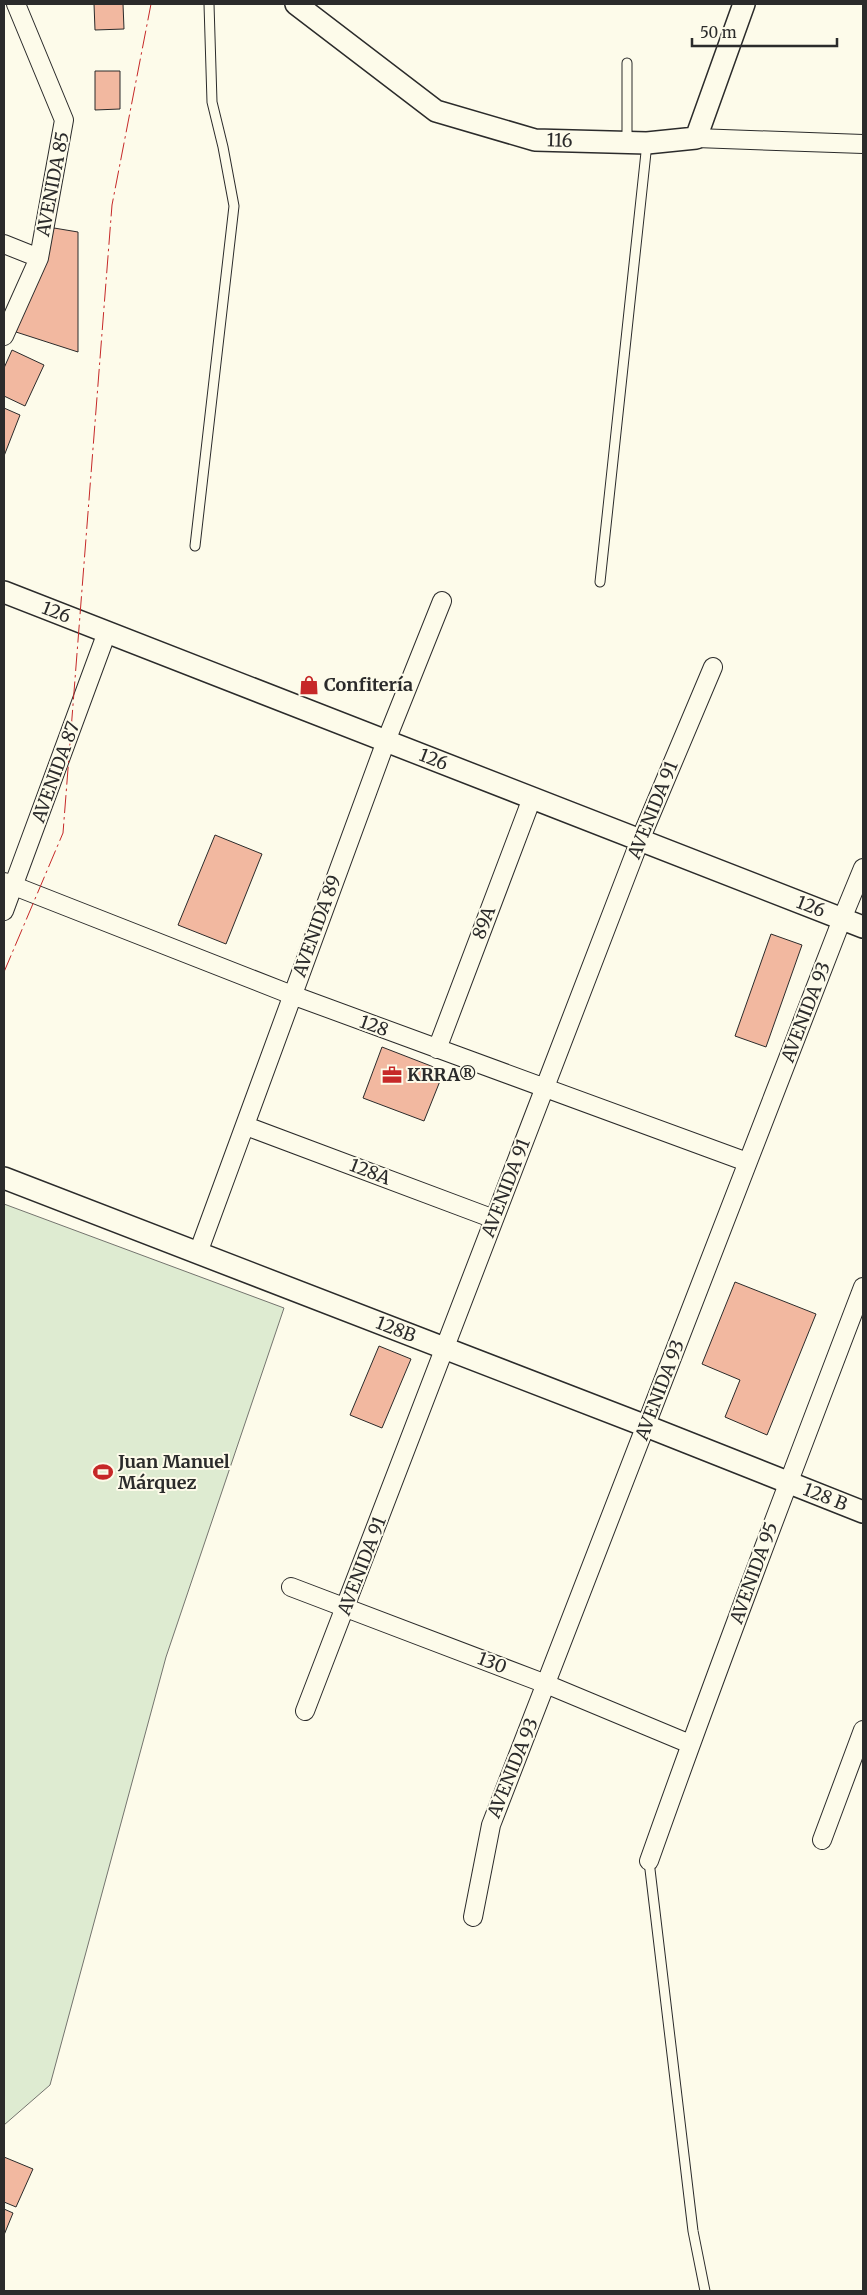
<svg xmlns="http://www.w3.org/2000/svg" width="867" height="2295" viewBox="0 0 867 2295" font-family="Merriweather,serif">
	<rect width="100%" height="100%" fill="#fdfbea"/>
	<path fill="#deebd1" stroke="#74746e" d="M4,1204L284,1308L166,1657L50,2085L4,2125Z"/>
	<path fill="#f2b8a0" stroke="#2b2b2b" d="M94,4H123L124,29L95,30Z
		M95,71H120V109L95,110Z
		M54,228L78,232V352L16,332Z
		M12,350L44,365L25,406L4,396V368Z
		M4,408L20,415L4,456Z
		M215,835L262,854L226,944L178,925Z
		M771,934L802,945L766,1047L735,1036Z
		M382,1047L444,1071L424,1121L363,1098Z
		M735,1282L816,1314L767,1435L725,1417L740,1380L702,1364Z
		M379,1346L411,1359L382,1428L350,1415Z
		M4,2157L33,2169L16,2207L4,2202Z
		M4,2209L13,2213L4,2235Z"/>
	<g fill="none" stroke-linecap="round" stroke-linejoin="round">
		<defs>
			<path id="service" d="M627,63V141
				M195,546L234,206L223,147L212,102L209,4
				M600,582L647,143
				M649,1861L693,2231L705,2291"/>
			<path id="minor" d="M696,138L863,144
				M4,244L39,258
				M4,336L39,258L64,120L16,4
				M4,882L292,995L747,1162
				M4,911L107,632
				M437,1049L532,798
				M246,1126L494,1219
				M198,1253L386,741L442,601
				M291,1587L546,1684L690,1744
				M305,1711L640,840L713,667
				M822,1840L863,1730
				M649,1861C717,1669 790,1478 863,1287
				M473,1917L491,1825L842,919L863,868"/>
			<g id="tertiary">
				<path id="s1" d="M296,4L436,111L535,140L647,143L696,138L744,4"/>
				<path id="s2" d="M4,592L863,927"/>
				<path id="s3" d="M4,1178L646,1426L863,1512"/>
			</g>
		</defs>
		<use href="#service" stroke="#2b2b2b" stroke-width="11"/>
		<use href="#minor" stroke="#2b2b2b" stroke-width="20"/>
		<use href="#tertiary" stroke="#2b2b2b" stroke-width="24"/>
		<use href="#service" stroke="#fdfbea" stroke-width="9"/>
		<use href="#minor" stroke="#fdfbea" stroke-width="18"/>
		<use href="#tertiary" stroke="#fdfbea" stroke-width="21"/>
		<path stroke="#c62828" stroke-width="1" stroke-dasharray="18 4 2.5 4" stroke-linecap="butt" d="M4,972L63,833L112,205L151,4"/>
	</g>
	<defs>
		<symbol id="shop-bare" viewBox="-9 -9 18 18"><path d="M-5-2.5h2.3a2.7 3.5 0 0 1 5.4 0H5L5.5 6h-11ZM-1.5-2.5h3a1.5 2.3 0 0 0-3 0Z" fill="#c62828" stroke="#fdfbea" stroke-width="2.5" paint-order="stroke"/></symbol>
		<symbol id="office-bare" viewBox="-9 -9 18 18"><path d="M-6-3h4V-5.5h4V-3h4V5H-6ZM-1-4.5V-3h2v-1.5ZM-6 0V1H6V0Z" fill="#c62828" stroke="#fdfbea" stroke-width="2.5" paint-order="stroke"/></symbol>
		<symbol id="stadium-bare" viewBox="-9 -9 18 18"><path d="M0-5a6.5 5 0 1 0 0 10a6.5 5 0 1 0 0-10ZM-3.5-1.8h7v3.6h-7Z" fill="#c62828" stroke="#fdfbea" stroke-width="2.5" paint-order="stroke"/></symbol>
	</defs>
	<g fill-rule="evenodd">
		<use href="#shop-bare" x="295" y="671" width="28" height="28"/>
		<use href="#office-bare" x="378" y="1061" width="28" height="28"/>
		<use href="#stadium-bare" x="89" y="1458" width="28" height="28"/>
	</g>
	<g text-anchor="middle" stroke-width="4" stroke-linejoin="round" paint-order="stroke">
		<g font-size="18" fill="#2b2b2b" stroke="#fdfbea">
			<text dy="6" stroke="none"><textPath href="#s1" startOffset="304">116</textPath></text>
			<text transform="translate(53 184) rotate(-79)" y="6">AVENIDA 85</text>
			<text dy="6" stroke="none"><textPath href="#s2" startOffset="56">126</textPath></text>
			<text dy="6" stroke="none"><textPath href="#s2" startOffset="461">126</textPath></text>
			<text transform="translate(56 772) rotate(-70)" y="6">AVENIDA 87</text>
			<text transform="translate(653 810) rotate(-68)" y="6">AVENIDA 91</text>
			<text dy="6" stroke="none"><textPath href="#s2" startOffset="866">126</textPath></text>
			<text transform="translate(484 923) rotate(-69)" y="6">89A</text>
			<text transform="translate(317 926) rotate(-70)" y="6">AVENIDA 89</text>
			<text transform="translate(806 1012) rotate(-69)" y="6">AVENIDA 93</text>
			<text transform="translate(374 1026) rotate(20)" y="6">128</text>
			<text transform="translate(370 1172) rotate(21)" y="6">128A</text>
			<text transform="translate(506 1188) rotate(-69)" y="6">AVENIDA 91</text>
			<text dy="6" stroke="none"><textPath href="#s3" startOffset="420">128B</textPath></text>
			<text transform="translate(660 1390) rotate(-69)" y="6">AVENIDA 93</text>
			<text dy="6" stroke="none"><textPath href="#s3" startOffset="881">128 B</textPath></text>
			<text transform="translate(362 1566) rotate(-69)" y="6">AVENIDA 91</text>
			<text transform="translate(754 1573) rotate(-70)" y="6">AVENIDA 95</text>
			<text transform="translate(492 1663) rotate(21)" y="6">130</text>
			<text transform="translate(513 1768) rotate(-68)" y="6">AVENIDA 93</text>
		</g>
		<g font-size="18" font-weight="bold" fill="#2b2b2b" stroke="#fdfbea" text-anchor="start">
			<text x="324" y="691">Confitería</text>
			<text x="407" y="1081">KRRA®</text>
			<text x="118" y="1468">Juan Manuel<tspan x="118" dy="21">Márquez</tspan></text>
		</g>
	</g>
	<rect width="867" height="2295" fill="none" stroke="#2b2b2b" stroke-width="10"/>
	<path d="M692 38v8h145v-8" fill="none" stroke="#2b2b2b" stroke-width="2.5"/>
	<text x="700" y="38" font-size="15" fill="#2b2b2b" stroke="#fdfbea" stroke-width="4" paint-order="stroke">50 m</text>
</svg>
